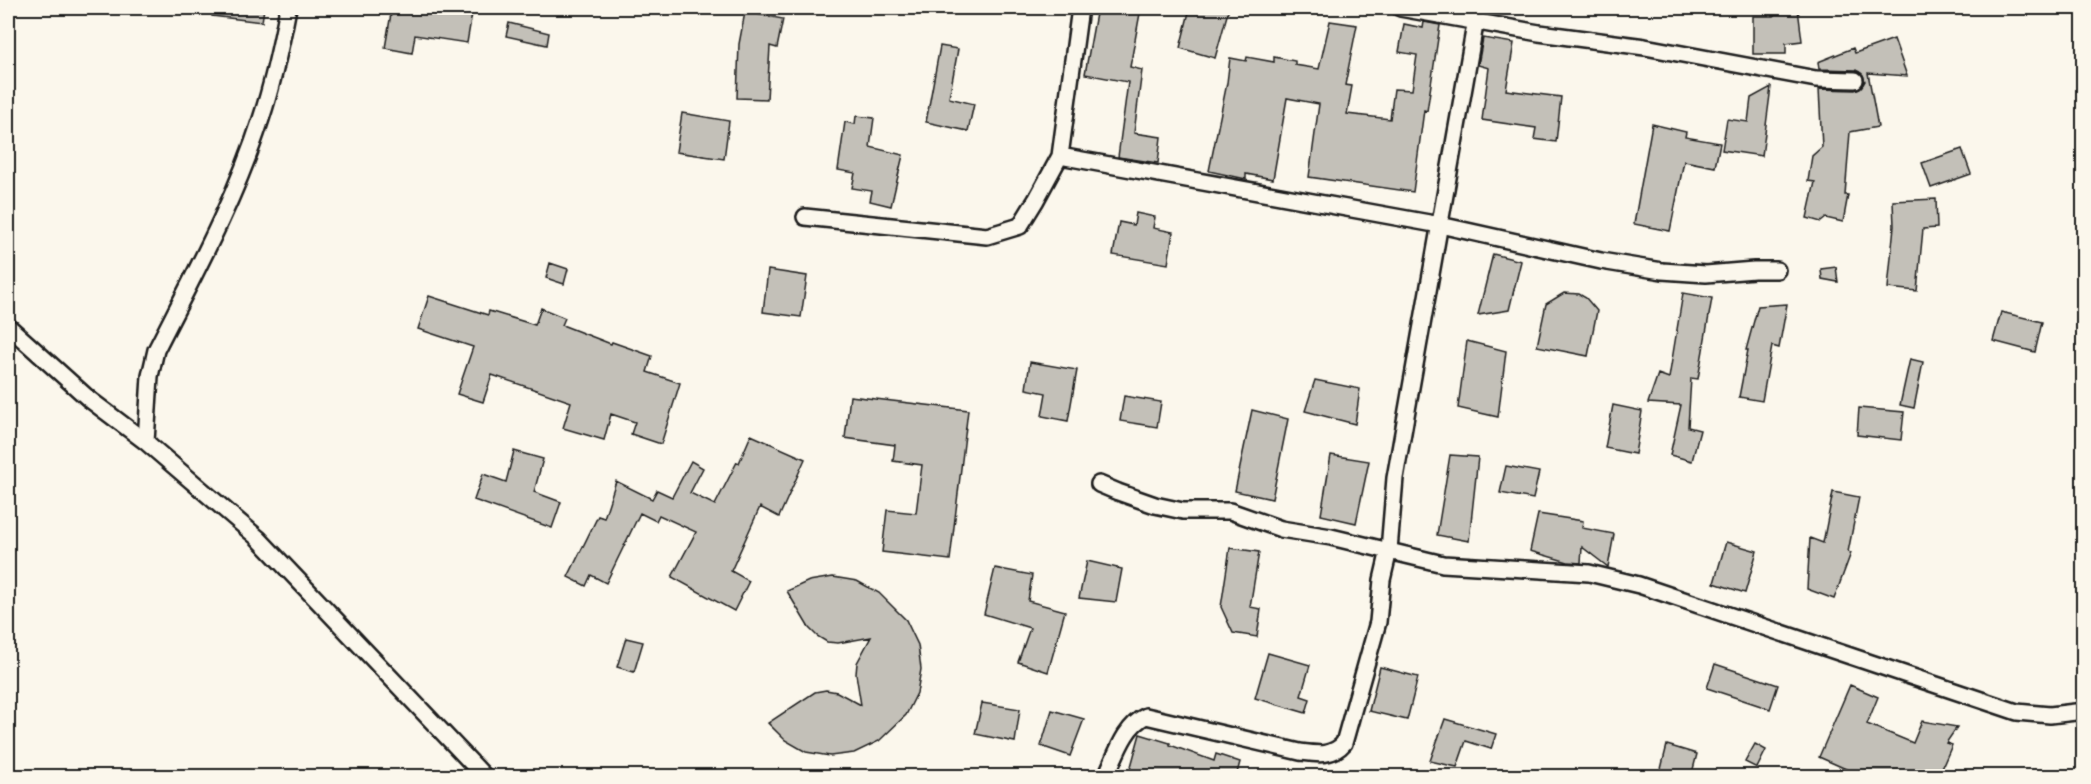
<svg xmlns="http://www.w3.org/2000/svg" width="2091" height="784" viewBox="0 0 2091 784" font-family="Kalam,sans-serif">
	<rect width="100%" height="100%" fill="#fbf7ec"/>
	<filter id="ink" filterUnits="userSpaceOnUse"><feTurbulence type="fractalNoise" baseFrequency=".0167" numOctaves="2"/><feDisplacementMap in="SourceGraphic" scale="12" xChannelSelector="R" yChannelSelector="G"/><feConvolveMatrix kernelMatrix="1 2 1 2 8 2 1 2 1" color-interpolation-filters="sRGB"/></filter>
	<g filter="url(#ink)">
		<path fill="#c3c0b8" stroke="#1c1c1c" stroke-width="1.5" d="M212,8H264L262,22L212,16Z
			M392,8H473L467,43L415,35L412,53L385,48Z
			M1097,8H1141L1130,67L1142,70L1134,133L1161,137L1158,163L1118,157L1128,82L1085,74Z
			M1190,8H1229L1215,58L1180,48Z
			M1798,9L1802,41L1786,43V54H1753V16H1774V13Z
			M745,12L783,19L777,48L770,46L767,99L737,98L739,44Z
			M1330,21L1357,25L1345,85L1352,86L1347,114L1390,119L1394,89L1412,90L1417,55L1399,52L1404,24L1423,28L1424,22L1440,25L1427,111L1424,110L1413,192L1309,177L1319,104L1287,98L1273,179L1246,174V179L1209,171L1227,83L1230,58L1246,61L1247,57L1274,62V57L1295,61V65L1319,69Z
			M509,23L549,33L547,45L506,36Z
			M1483,38L1514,43L1506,90L1561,97L1556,142L1534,139L1536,128L1482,120L1489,68L1478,65Z
			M1894,39L1907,76L1868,73L1878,127L1850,132L1845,195H1848L1843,222L1826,218L1821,222L1807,218L1815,182L1808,181L1812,156L1822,147L1819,89L1855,90L1860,88L1865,81L1863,75L1856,70L1819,69L1818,62L1853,48L1855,53Z
			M940,46L958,49L949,98L974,104L968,131L926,122Z
			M1771,87L1762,156L1722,150L1727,119L1748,122L1751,98Z
			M682,113L729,121L724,159L676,152Z
			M856,116L874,118L870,147L903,155L891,206L870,201L872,191L852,188L855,173L838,170L845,122L855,124Z
			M1652,124L1686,132L1685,137L1720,143L1715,167L1684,161L1670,231L1634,224Z
			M1962,149L1971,174L1931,188L1922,163Z
			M1936,199L1937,228L1923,229L1917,291L1888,288L1894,226L1893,201Z
			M1136,213L1155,217L1153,228L1173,232L1168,264L1113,255L1119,222L1134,225Z
			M1493,254L1521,261L1509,310L1478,315Z
			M550,263L568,269L564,284L546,278Z
			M1836,267L1838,282L1822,279L1821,269Z
			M768,270L807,276L801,317L763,312Z
			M1564,293L1579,294L1586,298L1597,311L1588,356L1537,346L1546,304Z
			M1683,293L1712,298L1698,379L1691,378L1688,427L1700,430L1692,461L1670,455L1681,405L1648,403L1658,374L1669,378Z
			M429,296L488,315L489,311L535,325L541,308L565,318L562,325L611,344L612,342L652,356L647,372L680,383L661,444L631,434L635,422L611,414L604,440L563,428L571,402L492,375L483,402L457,394L473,347L418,329Z
			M1787,304L1779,348L1772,346L1762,401L1739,397L1748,350H1746L1758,306Z
			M2001,312L2042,322L2035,352L1993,341Z
			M1467,341L1506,351L1498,417L1458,408Z
			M1910,359L1923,362L1914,408L1900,405Z
			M1030,362L1077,370L1068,421L1042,416L1046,393L1026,389Z
			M1315,380L1360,389L1355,424L1305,411Z
			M850,396L968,410L950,560L882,552L887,510L916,513L922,465L893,461L895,445L845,438Z
			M1124,396L1161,402L1157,427L1120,421Z
			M1613,405L1642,411L1635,454L1605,448Z
			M1859,408L1904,412L1901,440L1857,435Z
			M1252,410L1288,419L1272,499L1235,491Z
			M751,435L805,459L779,517L760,507L731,571L749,581L734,611L672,577L696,532L659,515L656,521L640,513L606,583L591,575L586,586L568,577L598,516L604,518L616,481L652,499L657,490L672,497L691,461L703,468L690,493L715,505L737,462L739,463Z
			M514,451L543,459L534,492L561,502L552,528L474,500L483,474L506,482Z
			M1331,455L1369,461L1356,523L1321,515Z
			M1450,455L1478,457L1469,541L1437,535Z
			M1506,466L1539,472L1533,499L1500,493Z
			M1833,492L1859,497L1848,552L1851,553L1834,599L1807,589L1810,538L1823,543Z
			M1538,514L1583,521L1582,528L1614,534L1608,567L1582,547L1581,563L1568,562L1530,551Z
			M1726,542L1757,551L1745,593L1714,583Z
			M1230,548L1259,552L1250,607L1261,609L1257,637L1233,633L1221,607Z
			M1087,561L1122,569L1116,602L1079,598Z
			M995,568L1032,575L1028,601L1065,611L1048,672L1018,662L1030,628L984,614Z
			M833,577L857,581L879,593L906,620L918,645L921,669L917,693L906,715L879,741L854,753L830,756L806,752L785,740L768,723L815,692L826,690L837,692L861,705L856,674L857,663L871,637L838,643L827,642L817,636L809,628L787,591L809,581Z
			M626,638L643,642L634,672L617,667Z
			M1268,653L1310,665L1301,696L1310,699L1306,713L1255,698Z
			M1715,664L1778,685L1770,709L1707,688Z
			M1380,667L1418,677L1407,720L1369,711Z
			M1850,685L1878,697L1867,724L1913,743L1922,721L1957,727L1946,743L1952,745L1938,777H1864L1819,757Z
			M982,703L1020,709L1015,742L975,734Z
			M1052,710L1084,719L1070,756L1041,746Z
			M1445,719L1496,734L1491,749L1466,741L1457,767L1430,761Z
			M1140,734L1170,743V745L1214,761L1216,754L1240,762L1236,777H1152L1130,770Z
			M1755,744L1766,750L1757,768L1745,762Z
			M1667,745L1697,754L1691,777H1659Z"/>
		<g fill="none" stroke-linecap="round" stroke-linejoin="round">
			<defs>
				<path id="minor" d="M1080,8L1060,156L1440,225L1601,261L1662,271L1706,274L1754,270H1777
					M1400,8L1539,33L1645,47L1816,79L1855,80
					M805,217L987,236L1020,226L1036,200L1060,156
					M8,326L89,399L146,442L258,538L484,776
					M146,442L150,376L156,350C194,275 235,200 261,119C273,83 281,45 288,8
					M1099,484L1118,492L1155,505L1183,511H1230L1281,529L1331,537L1443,564L1589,573L1639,585L2017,712L2050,715L2084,711
					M1106,776C1116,756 1124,726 1146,716L1300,752C1317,754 1332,757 1344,743L1378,622L1382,580L1389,550L1395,478L1478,8"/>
			</defs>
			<use href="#minor" stroke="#1c1c1c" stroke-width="20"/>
			<use href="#minor" stroke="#fbf7ec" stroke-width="15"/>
		</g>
	</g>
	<rect width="2091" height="784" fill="none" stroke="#fbf7ec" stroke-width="30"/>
	<rect x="15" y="15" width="2061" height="754" fill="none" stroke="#1c1c1c" stroke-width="2" filter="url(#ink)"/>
</svg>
